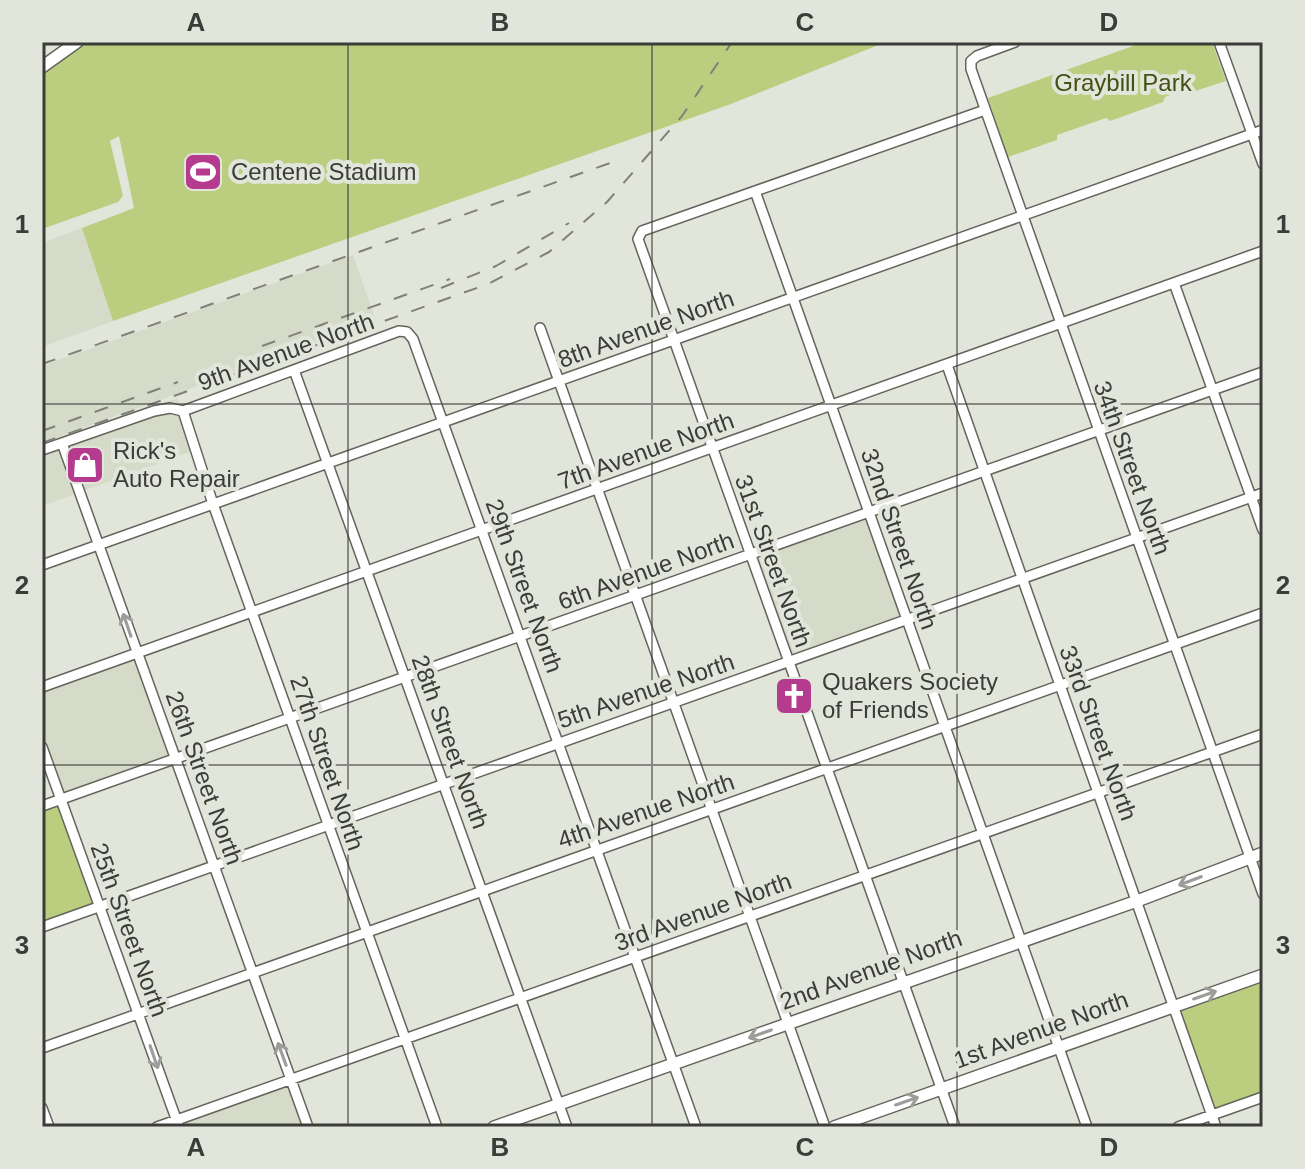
<svg xmlns="http://www.w3.org/2000/svg" width="1305" height="1169" viewBox="0 0 1305 1169" font-family="Helvetica,sans-serif">
	<rect width="100%" height="100%" fill="#e2e5da"/>
	<path fill="#d6dbc9" d="M82,228L113,321L42,347V243Z
		M353,255L376,321L42,443V366Z
		M177,398L195,450L42,506V450Z
		M869,512L906,620L788,662L750,555Z
		M136,653L175,759L61,800L42,748V686Z
		M291,1079L308,1127H179L176,1120Z"/>
	<path fill="#bbce80" d="M86,42H886L731,104L113,321L82,228L134,208L119,136L110,141L123,196L118,202L42,229V73Z
		M1144,42H1212L1226,81L1189,93L1186,89L1165,97L1163,102L1110,121L1106,118L1057,135V140L1008,157L988,98Z
		M61,800L100,906L42,927V806Z
		M1263,975V1097L1212,1115L1174,1006Z"/>
	<g fill="none" stroke-linecap="round" stroke-linejoin="round">
		<defs>
			<path id="minor" d="M1015,42L977,56L971,61V69L1263,894
				M1219,42L1263,164
				M755,191L1087,1127
				M1174,283L1263,530
				M540,328L825,1127
				M947,365L1216,1127
				M294,370L567,1127
				M183,411L213,504L437,1127
				M62,443L308,1127
				M42,450L154,411L170,408L183,411L399,331L407,332L413,339L696,1127
				M42,565L1263,130
				M42,687L1263,251
				M42,747L179,1127
				M42,806L1263,372
				M42,927L1263,493
				M42,1048L1263,613
				M42,1108L49,1127
				M157,1127L1263,734
				M955,1127L638,239L642,231L985,110
				M1178,1127L1263,1097"/>
			<path id="major" d="M42,67L77,42
				M494,1127L1137,901L1263,853
				M834,1127L1263,975"/>
		</defs>
		<use href="#minor" stroke="#63655c" stroke-width="12"/>
		<use href="#major" stroke="#63655c" stroke-width="14"/>
		<use href="#minor" stroke="#fff" stroke-width="9"/>
		<use href="#major" stroke="#fff" stroke-width="11"/>
		<path stroke="#7f817a" stroke-width="2" stroke-dasharray="14 14" stroke-linecap="butt" d="M441,288L496,266L569,223
			M262,346L450,279
			M42,364L613,162
			M42,431L178,382
			M42,443L488,284L549,252L607,202L682,116L732,42"/>
	</g>
	<defs><path id="oneway-shaft" d="M-6 0H5M1.5-3L5.5 0L1.5 3" fill="none" stroke-width="1.6" stroke-linecap="round" stroke-linejoin="round" transform="scale(2)"/></defs>
	<g stroke="#9d9e9c">
		<use href="#oneway-shaft" transform="translate(127 625) rotate(-109)"/>
		<use href="#oneway-shaft" transform="translate(1190 881) rotate(159)"/>
		<use href="#oneway-shaft" transform="translate(1205 995) rotate(-19)"/>
		<use href="#oneway-shaft" transform="translate(760 1034) rotate(160)"/>
		<use href="#oneway-shaft" transform="translate(282 1054) rotate(-110)"/>
		<use href="#oneway-shaft" transform="translate(154 1057) rotate(71)"/>
		<use href="#oneway-shaft" transform="translate(907 1101) rotate(-19)"/>
	</g>
	<path fill="none" stroke="#3b3d38" stroke-width="2" stroke-opacity="0.55" d="M348,42V1127M652,42V1127M957,42V1127M42,404H1263M42,765H1263"/>
	<defs>
		<symbol id="stadium-square" viewBox="-11 -11 22 22"><rect x="-9" y="-9" width="18" height="18" rx="4" fill="#b53b8f" stroke="#e2e5da"/><path d="M0-5a6.5 5 0 1 0 0 10a6.5 5 0 1 0 0-10ZM-3.5-1.8h7v3.6h-7Z" fill="#fff"/></symbol>
		<symbol id="shop-square" viewBox="-11 -11 22 22"><rect x="-9" y="-9" width="18" height="18" rx="4" fill="#b53b8f" stroke="#e2e5da"/><path d="M-5-2.5h2.3a2.7 3.5 0 0 1 5.4 0H5L5.5 6h-11ZM-1.5-2.5h3a1.5 2.3 0 0 0-3 0Z" fill="#fff"/></symbol>
		<symbol id="church-square" viewBox="-11 -11 22 22"><rect x="-9" y="-9" width="18" height="18" rx="4" fill="#b53b8f" stroke="#e2e5da"/><path d="M-1.2-6h2.4v3.5h3.3v2.4h-3.3V6h-2.4V-.1h-3.3v-2.4h3.3Z" fill="#fff"/></symbol>
	</defs>
	<g fill-rule="evenodd">
		<use href="#stadium-square" x="181" y="150" width="44" height="44"/>
		<use href="#shop-square" x="63" y="443" width="44" height="44"/>
		<use href="#church-square" x="772" y="674" width="44" height="44"/>
	</g>
	<g text-anchor="middle" stroke-width="8" stroke-linejoin="round" paint-order="stroke">
		<g font-size="24" fill="#455014" stroke="#e2e5da">
			<text x="1123" y="91">Graybill Park</text>
		</g>
		<g font-size="24" fill="#3b3d38" stroke="#e2e5da" text-anchor="start">
			<text x="231" y="180">Centene Stadium</text>
			<text x="113" y="459">Rick's<tspan x="113" dy="28">Auto Repair</tspan></text>
			<text x="822" y="690">Quakers Society<tspan x="822" dy="28">of Friends</tspan></text>
		</g>
		<g font-size="24" fill="#3b3d38" stroke="#e2e5da">
			<text transform="translate(646 329) rotate(-20)" y="8">8th Avenue North</text>
			<text transform="translate(286 352) rotate(-20)" y="8">9th Avenue North</text>
			<text transform="translate(646 451) rotate(-20)" y="8">7th Avenue North</text>
			<text transform="translate(1132 468) rotate(70)" y="8">34th Street North</text>
			<text transform="translate(899 539) rotate(71)" y="8">32nd Street North</text>
			<text transform="translate(773 561) rotate(70)" y="8">31st Street North</text>
			<text transform="translate(646 571) rotate(-20)" y="8">6th Avenue North</text>
			<text transform="translate(524 586) rotate(70)" y="8">29th Street North</text>
			<text transform="translate(646 691) rotate(-19)" y="8">5th Avenue North</text>
			<text transform="translate(1098 733) rotate(70)" y="8">33rd Street North</text>
			<text transform="translate(450 742) rotate(70)" y="8">28th Street North</text>
			<text transform="translate(327 763) rotate(71)" y="8">27th Street North</text>
			<text transform="translate(204 778) rotate(70)" y="8">26th Street North</text>
			<text transform="translate(646 811) rotate(-19)" y="8">4th Avenue North</text>
			<text transform="translate(703 912) rotate(-20)" y="8">3rd Avenue North</text>
			<text transform="translate(129 930) rotate(70)" y="8">25th Street North</text>
			<text transform="translate(871 970) rotate(-20)" y="8">2nd Avenue North</text>
			<text transform="translate(1041 1030) rotate(-20)" y="8">1st Avenue North</text>
		</g>
	</g>
	<rect width="1305" height="1169" fill="none" stroke="#e2e5da" stroke-width="88"/>
	<rect x="44" y="44" width="1217" height="1081" fill="none" stroke="#3b3d38" stroke-width="3"/>
	<g font-size="26" text-anchor="middle" font-weight="bold" fill="#3b3d38">
		<text x="196" y="31">A</text>
		<text x="500" y="31">B</text>
		<text x="805" y="31">C</text>
		<text x="1109" y="31">D</text>
		<text x="22" y="233">1</text>
		<text x="1283" y="233">1</text>
		<text x="22" y="594">2</text>
		<text x="1283" y="594">2</text>
		<text x="22" y="954">3</text>
		<text x="1283" y="954">3</text>
		<text x="196" y="1156">A</text>
		<text x="500" y="1156">B</text>
		<text x="805" y="1156">C</text>
		<text x="1109" y="1156">D</text>
	</g>
</svg>
